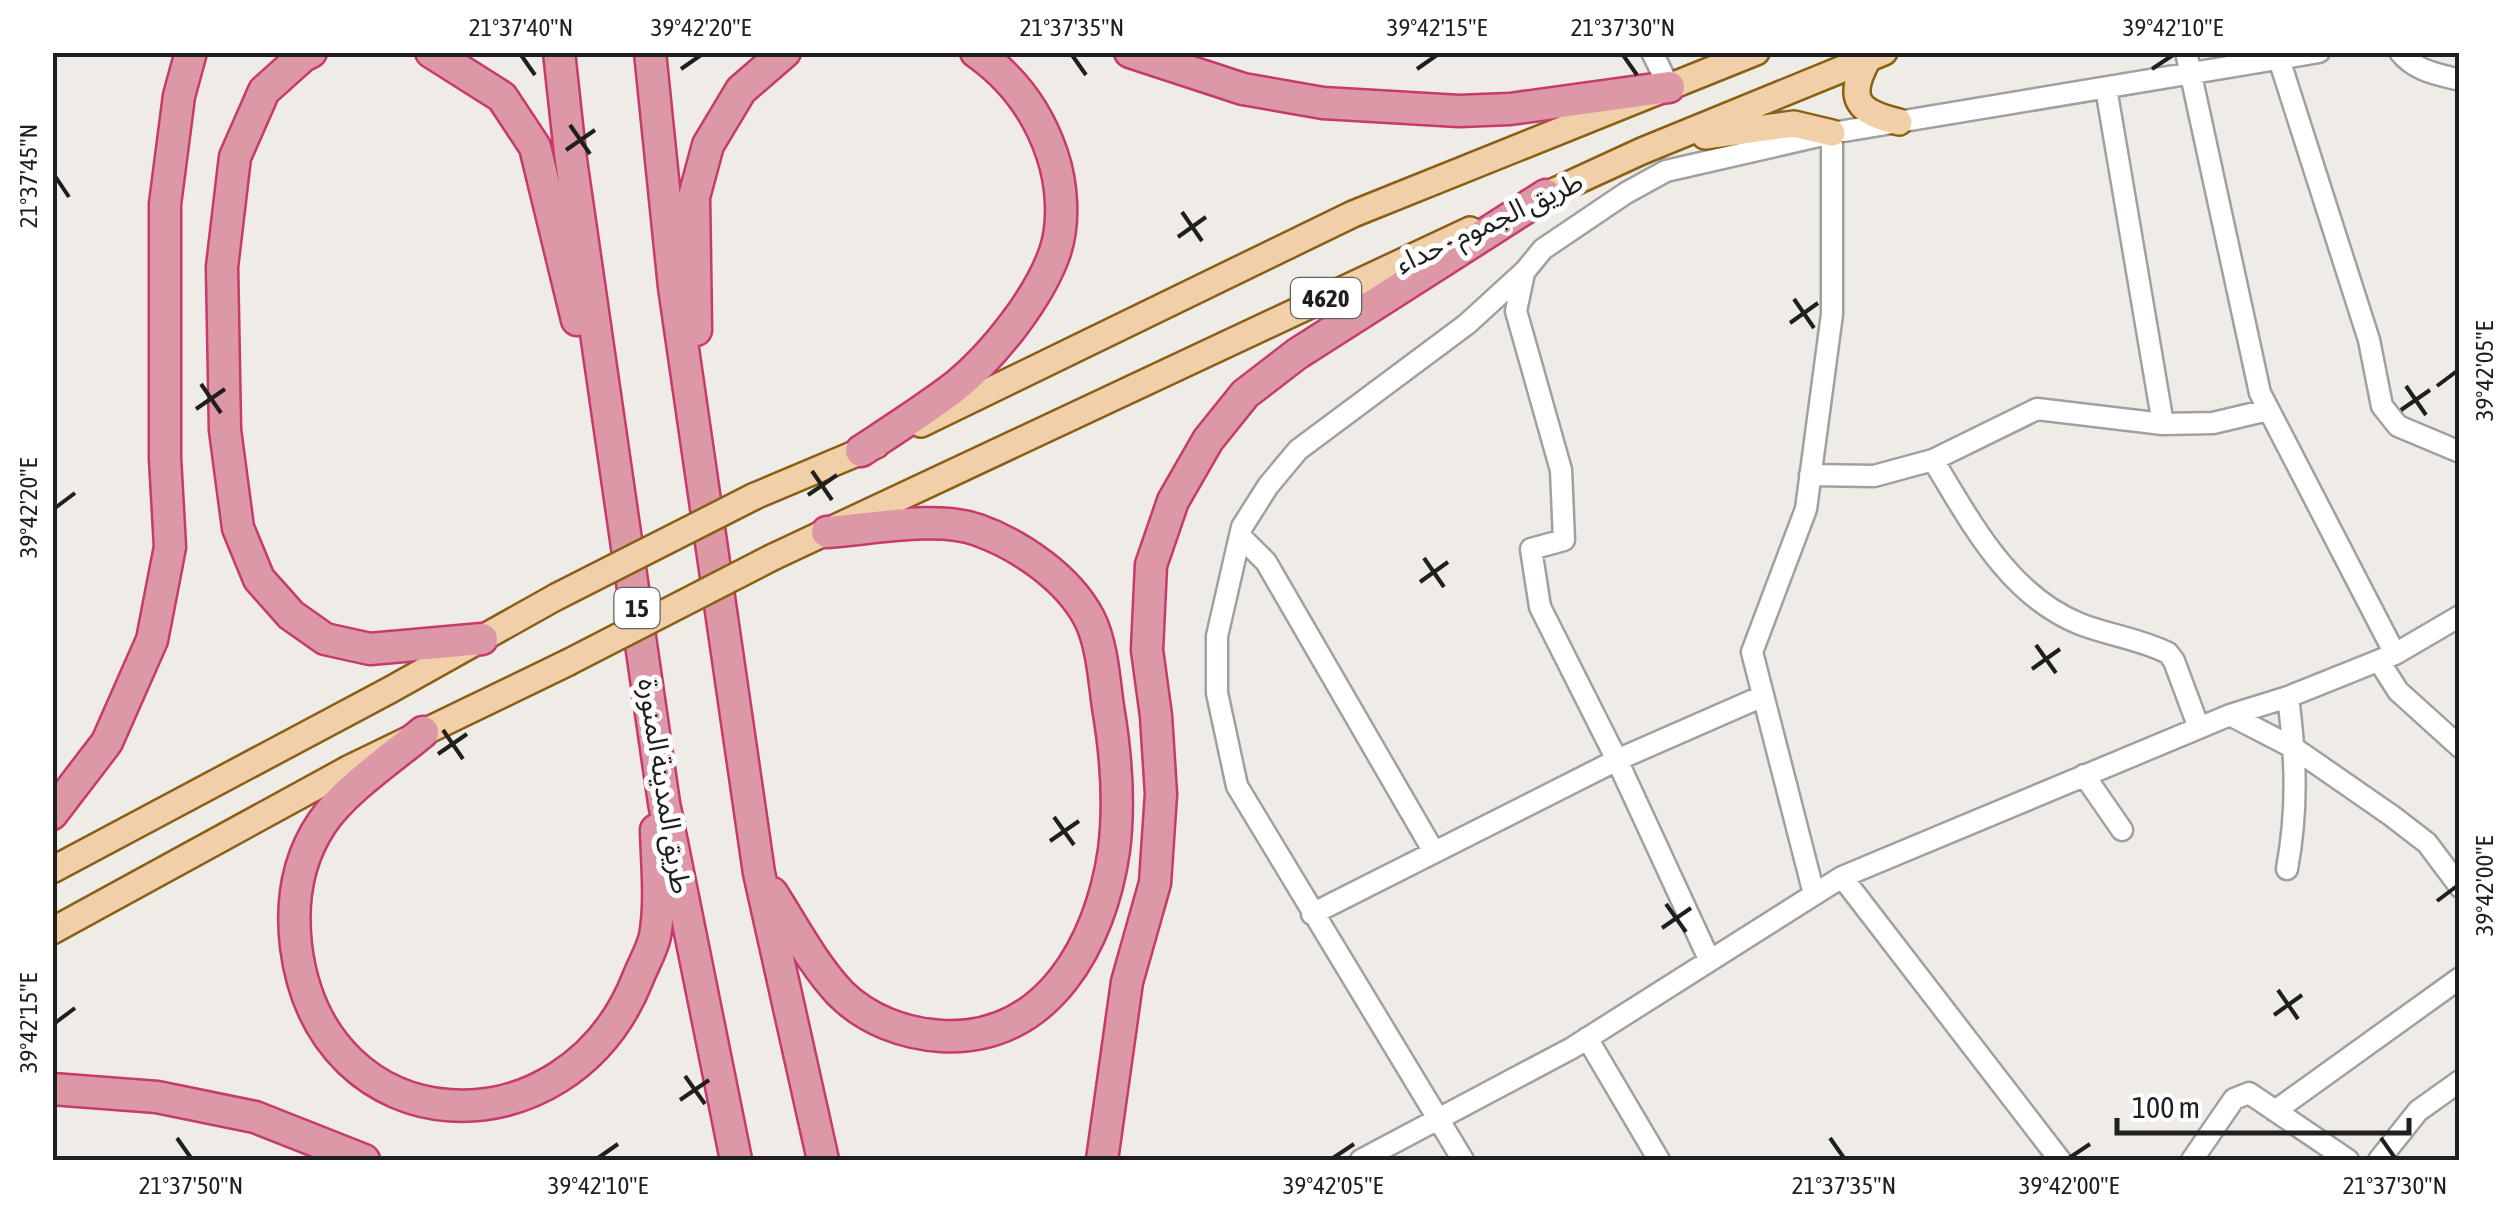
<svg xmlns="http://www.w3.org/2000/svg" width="2512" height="1213" viewBox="0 0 2512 1213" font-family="'Asap Condensed','Noto Sans Arabic',sans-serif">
	<rect width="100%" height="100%" fill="#efece7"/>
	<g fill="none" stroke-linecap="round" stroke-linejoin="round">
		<defs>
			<path id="minor" d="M1652,52L1669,87
				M2186,52L2260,393L2395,654
				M2400,52C2415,71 2437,74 2460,80
				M2279,59L2369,340L2382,406L2398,426L2460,452
				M2106,88L2163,424
				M1524,273L1516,311L1561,470L1564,540L1531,549L1540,607L1617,760L1709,959
				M1933,460C1971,522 2008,595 2080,624C2108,635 2140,639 2168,653L2174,661L2199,728
				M1810,475L1874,476L1933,460L2037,409L2163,424L2213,423L2268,410
				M1240,536L1266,562L1434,852
				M2379,661L2398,691L2460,747
				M2230,715L2294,748L2392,816L2427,843L2460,887
				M2084,775L2122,830
				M2287,869C2298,808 2296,759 2288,697
				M1842,877L2060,1160
				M1814,894L1752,652L1806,509L1832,314V133
				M1312,914L1617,760L1763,696
				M1587,1038L1659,1160
				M2275,1111L2460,978
				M1361,1160L1572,1048L1842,877L2230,715L2288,697L2395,654L2460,616
				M1463,1160L1237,786L1217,693V636L1242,527L1268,486L1298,450L1467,324L1525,271L1543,249L1626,193L1666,171L1832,133L2319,52
				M2192,1160L2234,1099L2249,1093L2348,1160
				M2379,1160L2418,1111L2460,1081"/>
			<path id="major" d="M1868,59C1846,99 1857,112 1899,122
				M1705,136L1794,124L1832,133
				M1529,203L1642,151L1884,52
				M921,424L1353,214L1756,52
				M755,496L876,445
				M773,557L1470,230
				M52,870L390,690L556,597
				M52,931L350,768L567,663"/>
			<path id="highway" d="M311,52L303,56L264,91L235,157L222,267L225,430L238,528L259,579L291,615L325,639L370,649L482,639
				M431,52L502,97L535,147L577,320
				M559,52L570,153L664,803L736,1160
				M650,52L674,287L759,873L823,1160
				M1130,52L1243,89L1323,103L1459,111L1510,109L1669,87
				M696,330L694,197L708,145L741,90L785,52
				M861,451C893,430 926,409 956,386C994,355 1039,298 1055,252C1065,222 1062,183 1052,154C1038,112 1013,78 976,52
				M423,732C392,758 344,790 322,823C297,860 291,903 296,946C321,1148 567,1158 638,978C643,965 652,950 655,936C661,903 657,864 656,830
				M52,814L107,742L152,640L170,547L165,458V204L179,96L191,52
				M772,893C793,926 813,964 840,993C867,1020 905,1034 942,1036C1048,1042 1101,942 1114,850C1120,802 1116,754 1108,707C1104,679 1102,643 1089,618C1068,578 1020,545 978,530C938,515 870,529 827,532
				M52,1089L157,1097L255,1117L364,1160
				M1102,1160L1127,982L1155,883L1161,794L1156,716L1147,650L1151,565L1173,501L1208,440L1245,394L1297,354L1546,195"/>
		</defs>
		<use href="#minor" stroke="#a0a0a0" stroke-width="25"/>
		<use href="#major" stroke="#895f12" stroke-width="30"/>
		<use href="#highway" stroke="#c73a6e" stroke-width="35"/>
		<use href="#minor" stroke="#fff" stroke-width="20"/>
		<use href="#major" stroke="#f1d0a9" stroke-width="25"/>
		<use href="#highway" stroke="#dd98a6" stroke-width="30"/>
		<defs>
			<path id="major-bridge" d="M556,597L755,496
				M567,663L773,557"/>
		</defs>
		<use href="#major-bridge" stroke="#895f12" stroke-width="30" stroke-linecap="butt"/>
		<use href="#major-bridge" stroke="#f1d0a9" stroke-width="25"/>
	</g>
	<path fill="none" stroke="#1f1f1f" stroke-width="4" d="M521,55L535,75M1072,55L1086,75M1623,55L1637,75M681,69L701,55M1417,69L1437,55M2152,69L2173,55M570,125L590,154M566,150L595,130M55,176L69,197M1182,212L1202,241M1178,237L1206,217M1794,299L1814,328M1790,323L1818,303M201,384L221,413M2406,386L2426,415M2437,386L2457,371M196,409L225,389M2401,410L2430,390M812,471L832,500M808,495L837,475M55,508L75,493M1424,558L1444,587M1420,582L1448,562M2036,645L2056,673M2032,669L2060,649M443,730L463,759M438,754L467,734M1054,817L1074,845M1050,841L1079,821M2437,901L2457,886M1666,904L1686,932M1662,928L1691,908M2278,990L2298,1019M2274,1015L2302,995M55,1023L75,1008M685,1076L705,1104M680,1100L709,1080M177,1138L191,1158M1830,1138L1844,1158M2381,1138L2395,1158M598,1158L618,1144M1333,1158L1354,1144M2069,1158L2090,1144"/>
	<g text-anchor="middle" stroke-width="10" stroke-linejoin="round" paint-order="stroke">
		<g fill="#fff" stroke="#626262" stroke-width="2.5">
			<rect x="1291" y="278" width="70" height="40" rx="8"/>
			<rect x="614.5" y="588" width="45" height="40" rx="8"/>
		</g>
		<g font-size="25" font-weight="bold" fill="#1f1f1f">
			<text x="1326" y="307">4620</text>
			<text x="637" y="617">15</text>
		</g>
		<g font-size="28" fill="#1f1f1f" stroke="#fff">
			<text transform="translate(1489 222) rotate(-25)" y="10">طريق الجموم - حداء</text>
			<text transform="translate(665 786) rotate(81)" y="10">طريق المدينة المنورة</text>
		</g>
	</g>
	<rect width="2512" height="1213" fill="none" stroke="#ffffff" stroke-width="110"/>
	<path d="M2117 1118v15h292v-15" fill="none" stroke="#1f1f1f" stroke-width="5"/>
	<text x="2132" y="1118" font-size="30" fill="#1f1f1f" stroke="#ffffff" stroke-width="8" paint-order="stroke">100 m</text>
	<rect x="55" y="55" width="2402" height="1103" fill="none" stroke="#1f1f1f" stroke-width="4"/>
	<g font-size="25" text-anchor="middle" fill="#1f1f1f">
		<text x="521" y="36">21°37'40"N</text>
		<text x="701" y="36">39°42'20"E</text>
		<text x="1072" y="36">21°37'35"N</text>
		<text x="1437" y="36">39°42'15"E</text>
		<text x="1623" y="36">21°37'30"N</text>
		<text x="2173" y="36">39°42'10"E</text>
		<text transform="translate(28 176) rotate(-90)" y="9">21°37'45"N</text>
		<text transform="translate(2484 371) rotate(-90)" y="9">39°42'05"E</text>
		<text transform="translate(28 508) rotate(-90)" y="9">39°42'20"E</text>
		<text transform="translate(2484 886) rotate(-90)" y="9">39°42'00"E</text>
		<text transform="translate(28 1023) rotate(-90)" y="9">39°42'15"E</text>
		<text x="191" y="1194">21°37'50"N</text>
		<text x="598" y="1194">39°42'10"E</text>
		<text x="1333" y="1194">39°42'05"E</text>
		<text x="1844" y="1194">21°37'35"N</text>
		<text x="2069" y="1194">39°42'00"E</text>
		<text x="2395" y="1194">21°37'30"N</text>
	</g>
</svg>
